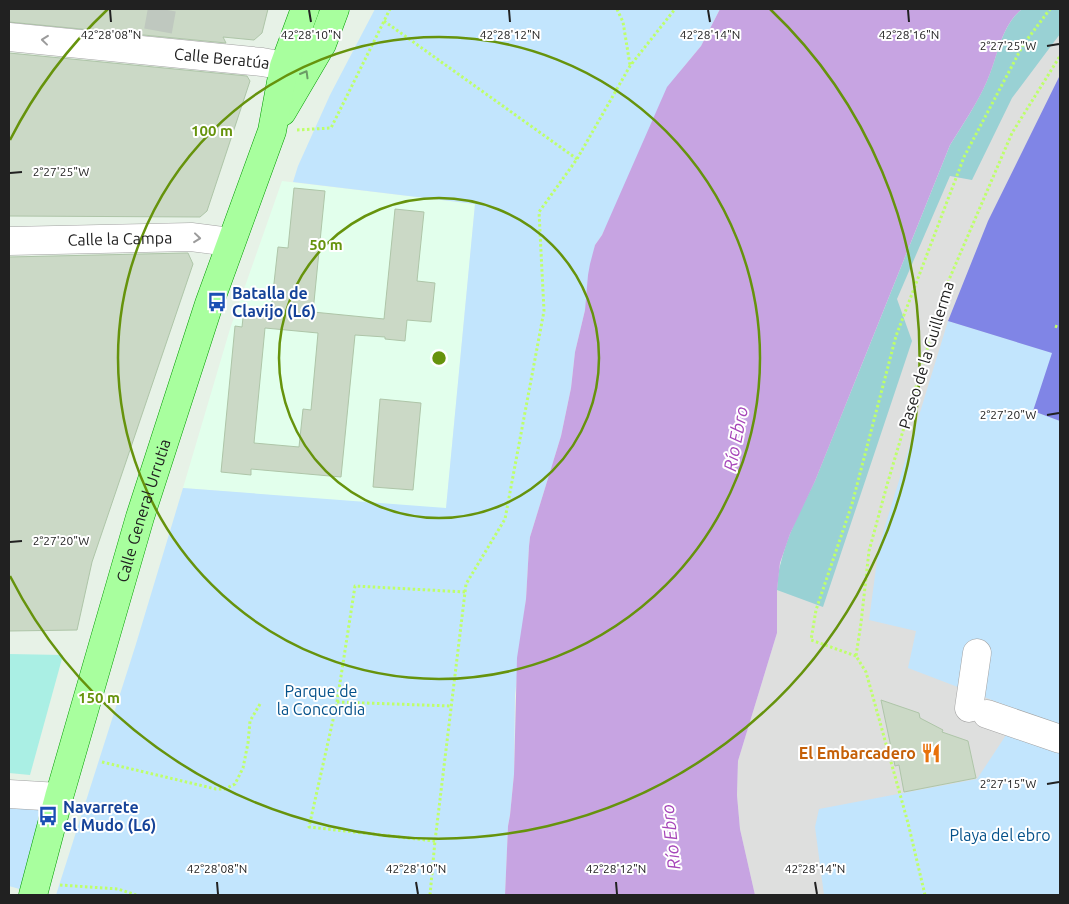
<svg xmlns="http://www.w3.org/2000/svg" width="1069" height="904" viewBox="0 0 1069 904" font-family="Ubuntu,sans-serif">
	<rect width="100%" height="100%" fill="#e7f2e7"/>
	<path fill="#dedfde" d="M1022,9H1060V895H755L740,829L737,795L738,761L777,633V590L778,576L790,534L1000,45Z"/>
	<path fill="#e2ffec" d="M282,181L475,204L446,509L183,488L230,329Z"/>
	<path fill="#aaefe4" d="M9,654L63,655L30,775L9,773Z"/>
	<path fill="#99d1d4" d="M1022,9H1060V34L1012,98L972,180L950,176L897,299L912,341L823,607L777,590C778,580 778,571 781,562C788,533 802,507 815,481L950,145C963,124 977,104 987,81C998,57 1000,27 1022,9Z"/>
	<path fill="#c2e5fd" d="M375,9H720L701,46L682,69L602,235L595,245L585,310L575,352L571,388L561,436L530,537L529,546L526,599L515,695L514,774L510,815L508,826L505,895H56L136,644L183,488L446,508L475,204L293,182L298,166L330,95Z
		M948,321L1053,353L1033,411L1060,421V726L908,668L916,631L869,620L879,546Z
		M1014,723L1060,737V895H824L815,827L819,809L977,779Z
		M9,804H47L23,890L9,886Z"/>
	<path fill="#8085e6" d="M1060,75V421L1033,411L1052,353L948,321L988,221Z"/>
	<path fill="#c7a4e2" d="M720,9H1022C1000,27 998,57 987,81C977,104 963,124 950,145L815,481L790,534L780,563L777,590V633L738,761L737,795L740,829L755,895H505L508,826L510,815L514,774L517,658L526,599L529,546L530,537L561,436L571,388L575,352L585,310L588,275L590,264L595,245L602,235L667,87L701,46Z"/>
	<path fill="#cbd9c6" stroke="#aec5a8" fill-rule="evenodd" d="M9,9H268L262,33L254,40L223,37L226,43L9,22Z
		M9,53L247,76L250,81L207,211L200,217L9,216Z
		M294,188L325,191L313,312L384,319L395,209L424,212L417,281L435,283L431,322L407,320L405,341L385,339V337L355,335L341,477L251,469V475L221,472L235,326L242,327L244,308L271,310L278,247L288,248ZM265,328L318,333L311,410L303,409L299,447L254,443Z
		M186,253H188L193,264L92,562L77,630L9,631V257Z
		M380,399L421,403L413,490L373,487Z
		M881,700L919,713L920,718L943,730L942,732L968,741L976,778L904,792L899,765L895,766Z"/>
	<g fill="none" stroke-linecap="round" stroke-linejoin="round">
		<path stroke="#bfc8bf" stroke-width="28" stroke-dasharray="28 14" stroke-linecap="butt" d="M158,31L162,9"/>
		<defs>
			<g id="minor">
				<path id="s1" d="M9,37L262,62L284,66"/>
				<path id="s2" d="M9,241L191,237L230,242"/>
				<path d="M969,708L977,653"/>
				<path d="M987,714L1060,739"/>
				<path d="M9,794L59,797"/>
			</g>
			<g id="major">
				<path d="M282,112L322,44L335,9"/>
				<path id="s3" d="M33,895L59,797L140,517L209,304L272,131L284,66L305,9"/>
			</g>
		</defs>
		<use href="#minor" stroke="#a2a2a2" stroke-width="29"/>
		<use href="#major" stroke="#009d01" stroke-width="29"/>
		<path stroke="#beff6a" stroke-width="3" stroke-dasharray="2.5 2.5" stroke-linecap="butt" d="M617,9L623,22L630,65
			M384,21L577,159
			M297,130L331,128L390,9
			M1055,326L1060,328
			M856,656L811,640L816,610L852,504L896,336L964,157L1023,45L1050,9
			M337,702L451,706
			M102,762L216,789H225L235,784L243,768L248,743L250,721L260,704
			M435,841L309,827L337,702L355,586L465,592
			M60,885L118,889L136,895
			M430,895L435,841L466,584L505,519L544,311L539,212L577,159L630,66L675,9
			M925,895L908,823L866,672L856,656L861,623L869,551L887,485L945,289L1012,133L1060,56"/>
		<use href="#minor" stroke="#fff" stroke-width="28"/>
		<use href="#major" stroke="#a8ff9e" stroke-width="28"/>
	</g>
	<defs><path id="oneway-chevron" d="M-2-3.5L2.5 0L-2 3.5" fill="none" stroke-width="1.6" stroke-linecap="round" stroke-linejoin="round" transform="scale(1.25)"/></defs>
	<g stroke="#9b9b9b">
		<use href="#oneway-chevron" transform="translate(45 40) rotate(-174)"/>
		<use href="#oneway-chevron" transform="translate(197 238) rotate(6)"/>
	</g>
	<use stroke="#6b9b66" href="#oneway-chevron" transform="translate(305 74) rotate(-60)"/>
	<path fill="none" stroke="#212121" stroke-width="2" d="M110,10L111,22M309,10L311,22M509,10L510,22M708,10L710,22M908,10L909,22M1047,46L1059,44M10,173L22,172M1047,415L1059,413M10,542L22,541M1047,784L1059,782M217,882L218,894M416,882L418,894M616,882L617,894M815,882L817,894"/>
	<g fill="none" stroke="#66930c" stroke-width="2.5">
		<circle cx="439" cy="358" r="160"/>
		<circle cx="439" cy="358" r="321"/>
		<path d="M10 140A481 481 0 0 1 108 9M770 9A481 481 0 1 1 10 576"/>
	</g>
	<defs>
		<symbol id="bus-bare" viewBox="-9 -9 18 18"><path d="M-5-6H5V4H4V6H2V4H-2V6H-4V4H-5ZM-3.5-4V0h7V-4ZM-3.5 1.2v1.5H-2V1.2ZM2 1.2v1.5H3.5V1.2Z" fill="#1a4fb4" stroke="#fff" stroke-width="2.5" paint-order="stroke"/></symbol>
		<symbol id="restaurant-bare" viewBox="-9 -9 18 18"><path d="M-5-6h1v4h1v-4h1v4h1v-4h1v5L-1.5 .5V6h-2V.5L-5-1ZM5-6V6H3V1.5H1.5Q1.5-4 5-6Z" fill="#e8710a" stroke="#fff" stroke-width="2.5" paint-order="stroke"/></symbol>
	</defs>
	<g fill-rule="evenodd">
		<use href="#bus-bare" x="203" y="288" width="28" height="28"/>
		<use href="#restaurant-bare" x="917" y="739" width="28" height="28"/>
		<use href="#bus-bare" x="34" y="802" width="28" height="28"/>
	</g>
	<g text-anchor="middle" stroke-width="4" stroke-linejoin="round" paint-order="stroke">
		<g font-size="16" fill="#212121" stroke="#fff">
			<text dy="6" stroke="none"><textPath href="#s1" startOffset="214">Calle Beratúa</textPath></text>
			<text dy="6" stroke="none"><textPath href="#s2" startOffset="111">Calle la Campa</textPath></text>
			<text transform="translate(926 355) rotate(-73)" y="6">Paseo de la Guillerma</text>
			<text dy="6" stroke="none"><textPath href="#s3" startOffset="400">Calle General Urrutia</textPath></text>
		</g>
		<g font-size="16" font-weight="bold" fill="#164399" stroke="#fff" text-anchor="start">
			<text x="232" y="299">Batalla de<tspan x="232" dy="18">Clavijo (L6)</tspan></text>
			<text x="63" y="813">Navarrete<tspan x="63" dy="18">el Mudo (L6)</tspan></text>
		</g>
		<g font-size="16" fill="#04518a" stroke="#fff">
			<text x="321" y="697">Parque de<tspan x="321" dy="18">la Concordia</tspan></text>
			<text x="1000" y="841">Playa del ebro</text>
		</g>
		<g font-size="16" font-weight="bold" fill="#c56008" stroke="#fff" text-anchor="end">
			<text x="916" y="759">El Embarcadero</text>
		</g>
		<g font-size="18" font-style="italic" fill="#a645b9" stroke="#fff">
			<text transform="translate(736 439) rotate(-79)" y="6">Río Ebro</text>
			<text transform="translate(671 837) rotate(-96)" y="6">Río Ebro</text>
		</g>
	</g>
	<g font-size="12" text-anchor="middle" fill="#212121" stroke="#fff" stroke-width="4" stroke-linejoin="round" paint-order="stroke">
		<text x="111" y="39">42°28'08"N</text>
		<text x="311" y="39">42°28'10"N</text>
		<text x="510" y="39">42°28'12"N</text>
		<text x="710" y="39">42°28'14"N</text>
		<text x="909" y="39">42°28'16"N</text>
		<text x="1008" y="50">2°27'25"W</text>
		<text x="61" y="176">2°27'25"W</text>
		<text x="1008" y="419">2°27'20"W</text>
		<text x="61" y="545">2°27'20"W</text>
		<text x="1008" y="788">2°27'15"W</text>
		<text x="217" y="873">42°28'08"N</text>
		<text x="416" y="873">42°28'10"N</text>
		<text x="616" y="873">42°28'12"N</text>
		<text x="815" y="873">42°28'14"N</text>
	</g>
	<circle cx="439" cy="358" r="8" fill="#66930c" stroke="#fff" stroke-width="2.5"/>
	<g font-size="15" text-anchor="middle" font-weight="bold" fill="#66930c" stroke="#fff" stroke-width="4" stroke-linejoin="round" paint-order="stroke">
		<text x="212" y="136">100 m</text>
		<text x="326" y="250">50 m</text>
		<text x="99" y="703">150 m</text>
	</g>
	<rect width="1069" height="904" fill="none" stroke="#212121" stroke-width="20"/>
</svg>
